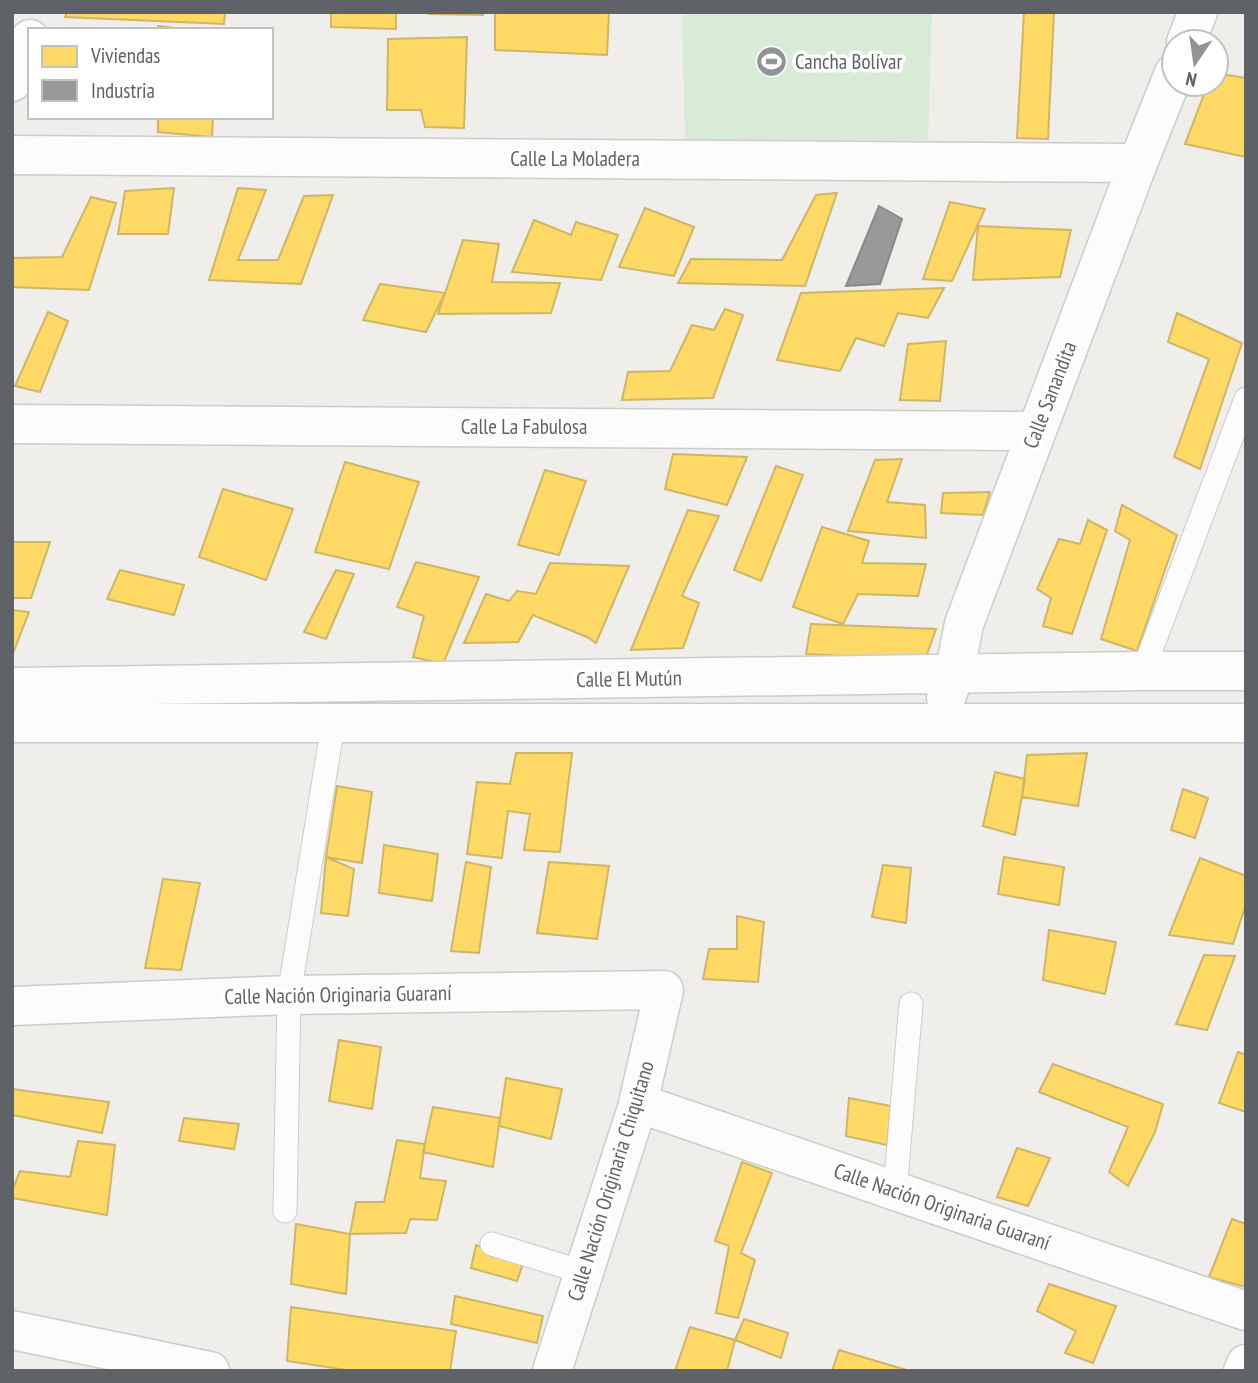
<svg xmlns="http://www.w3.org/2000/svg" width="1258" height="1383" viewBox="0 0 1258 1383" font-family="'PT Sans Narrow',sans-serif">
	<rect width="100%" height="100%" fill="#efeeea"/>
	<path fill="#d8ebd6" d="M682,12H932L928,140L685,141Z"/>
	<path fill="#ffd966" stroke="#cfb667" stroke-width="2" d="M67,12H225L224,24L65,17Z
		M331,12H396V29L331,27Z
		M429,12H483V15L429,14Z
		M495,12H609L607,55L495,50Z
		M1024,12H1054L1048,139L1017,138Z
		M158,26L192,30H158Z
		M467,37L464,128L425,127L421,110H387L388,39Z
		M1216,73L1246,78V157L1185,144L1208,84H1216Z
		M158,117H213L212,137L158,132Z
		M174,188L168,234H118L125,191Z
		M238,188L266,190L238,260H278L304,196L333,195L301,284L209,280Z
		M837,193L805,286L678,283L691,259L782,260L816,195Z
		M91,197L116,203L89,290L12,287V258L62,257Z
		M950,202L985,209L952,281L923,279Z
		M645,208L694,227L674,276L619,267Z
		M534,220L571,235L576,222L618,235L601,280L512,272Z
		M978,226L1071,230L1060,277L973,280Z
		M463,240L499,244L492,282L560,283L551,313L438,314Z
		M380,284L445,293L426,332L363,320Z
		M944,288L928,318L898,313L884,346L856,338L840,371L777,360L801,293Z
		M725,309L743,315L713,398L622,400L628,372L670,371L692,325L714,330Z
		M48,312L68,321L40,392L15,386Z
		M1177,313L1242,343L1200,469L1174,457L1209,359L1168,342Z
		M946,341L940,401L900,400L908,344Z
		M673,454L747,457L727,505L665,489Z
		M902,459L887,502L925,505L926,538L848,531L875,460Z
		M345,462L419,482L389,569L315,552Z
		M776,466L803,475L761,581L734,570Z
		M545,470L586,481L559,555L518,545Z
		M223,489L293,509L266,580L199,557Z
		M990,492L983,515L941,513L943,493Z
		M1122,505L1177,535L1137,651L1101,639L1130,540L1115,531Z
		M688,510L719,516L682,596L699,603L683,648L631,650Z
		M1088,520L1107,530L1072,634L1043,626L1051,598L1037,589L1059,539L1080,544Z
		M822,527L869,541L862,563L926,564L918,596L858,594L843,624L793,607Z
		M12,542H50L31,598H12Z
		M416,562L479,577L443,664L413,657L424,616L397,607Z
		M550,563L629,566L596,643L587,637L533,615L518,642L464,643L486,594L509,601L517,591L536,594Z
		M120,570L184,585L174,615L107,599Z
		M336,570L354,574L326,639L304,632Z
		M12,610L29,612L12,656Z
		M811,624L936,629L925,660L806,654Z
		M516,753H572L560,852L524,850L530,814L508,811L502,858L467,854L477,782L510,784Z
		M1087,753L1078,806L1022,797L1027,755Z
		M995,772L1025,779L1015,835L983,826Z
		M337,786L372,792L362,863L326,857Z
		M1183,789L1208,798L1195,838L1171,830Z
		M384,845L438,854L432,901L379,893Z
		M326,857L354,869L348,916L321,913Z
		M1004,857L1064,867L1059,905L998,894Z
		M1200,858L1246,876V904L1233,944L1169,935Z
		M466,862L491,867L479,953L451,951Z
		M549,862L609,866L597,939L537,933Z
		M883,865L911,868L906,923L872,917Z
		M163,879L200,883L181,970L145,968Z
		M737,916L764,922L758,982L703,979L709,949H737Z
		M1049,930L1116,942L1105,994L1043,980Z
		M1204,955L1235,956L1207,1030L1176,1024Z
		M339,1040L381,1047L372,1109L329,1101Z
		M1238,1052L1246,1055V1112L1219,1103Z
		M1053,1064L1163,1104L1155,1132L1128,1186L1109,1172L1128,1127L1039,1092Z
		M506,1078L562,1089L551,1139L499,1126Z
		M12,1089L109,1102L102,1133L12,1115Z
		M849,1098L891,1106L887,1145L846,1136Z
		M433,1107L500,1118L493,1167L423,1152Z
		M184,1118L239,1124L234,1149L179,1141Z
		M397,1140L425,1144L420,1178L446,1181L437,1220L410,1219L406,1233L350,1234L356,1202H384Z
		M78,1141L115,1145L107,1215L12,1198V1191L20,1171L70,1177Z
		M1017,1148L1050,1158L1028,1206L997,1197Z
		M742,1162L772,1173L741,1253L755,1260L738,1318L716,1313L729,1246L715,1241Z
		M1232,1219L1246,1224V1287L1209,1277Z
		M296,1224L350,1234L346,1294L291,1284Z
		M476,1245L524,1261L517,1281L471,1268Z
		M1049,1284L1116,1306L1093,1363L1065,1353L1076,1331L1037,1311Z
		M455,1296L543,1316L537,1343L451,1324Z
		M291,1307L456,1331L450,1371H353L287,1361Z
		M744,1319L788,1333L781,1358L735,1340Z
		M690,1327L735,1340L727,1371H675Z
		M839,1350L910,1371H832Z"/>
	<path fill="#999" stroke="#88898a" stroke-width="2" d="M879,206L902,219L880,284L846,286Z"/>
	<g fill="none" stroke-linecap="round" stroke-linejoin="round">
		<defs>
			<path id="service" d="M1143,671L1246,399
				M895,1191L911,1004
				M285,1211L289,995L333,725
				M492,1244L583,1272"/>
			<path id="minor" d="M1186,42L1198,12
				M12,82L30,39
				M12,155L1138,163
				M12,424L1036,431
				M12,687L1143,671H1246
				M946,698L954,675L964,624L1138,163L1174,73
				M12,723C423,726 835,720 1246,723
				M12,1006L289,995L664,990L637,1108L552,1371
				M638,1103L1246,1311
				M12,1330L210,1371
				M1243,1371L1246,1364"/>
		</defs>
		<use href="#service" stroke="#cbcccc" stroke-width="25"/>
		<use href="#minor" stroke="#cbcccc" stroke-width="41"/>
		<use href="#service" stroke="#fdfcfc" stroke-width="23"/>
		<use href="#minor" stroke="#fdfcfc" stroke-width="38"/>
	</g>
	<defs>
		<symbol id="stadium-disc" viewBox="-11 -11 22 22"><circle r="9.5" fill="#919496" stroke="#fff"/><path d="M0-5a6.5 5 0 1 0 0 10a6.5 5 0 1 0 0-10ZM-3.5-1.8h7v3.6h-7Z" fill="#fff"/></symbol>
	</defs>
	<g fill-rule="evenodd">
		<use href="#stadium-disc" x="754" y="44" width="35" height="35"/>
	</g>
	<g text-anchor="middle" stroke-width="7" stroke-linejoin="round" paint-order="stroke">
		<g font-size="21" fill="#5f6368" stroke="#fff" text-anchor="start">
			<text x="795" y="69">Cancha Bolívar</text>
		</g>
		<g font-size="21" fill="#5f6368" stroke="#fff">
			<text x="575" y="166">Calle La Moladera</text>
			<text transform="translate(1050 395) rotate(-69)" y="7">Calle Sanandita</text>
			<text x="524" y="434">Calle La Fabulosa</text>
			<text transform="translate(629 679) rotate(-1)" y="7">Calle El Mutún</text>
			<text transform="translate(338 995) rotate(-1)" y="7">Calle Nación Originaria Guaraní</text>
			<text transform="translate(611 1181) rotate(-73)" y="7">Calle Nación Originaria Chiquitano</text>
			<text transform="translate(942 1207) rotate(19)" y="7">Calle Nación Originaria Guaraní</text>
		</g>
	</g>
	<rect width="1258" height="1383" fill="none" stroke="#5f6368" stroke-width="28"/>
	<rect x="28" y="28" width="245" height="91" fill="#ffffff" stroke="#bfc1c3" stroke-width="2"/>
	<rect x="42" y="46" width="35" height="21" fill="#ffd966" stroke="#bfc1c3" stroke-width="2"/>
	<text x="91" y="63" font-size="21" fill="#5f6368">Viviendas</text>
	<rect x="42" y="80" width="35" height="21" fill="#999999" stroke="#bfc1c3" stroke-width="2"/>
	<text x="91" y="98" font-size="21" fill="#5f6368">Industria</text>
	<g transform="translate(1195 63) rotate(193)"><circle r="33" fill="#ffffff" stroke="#bfc1c3" stroke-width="2"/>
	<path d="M0-5L12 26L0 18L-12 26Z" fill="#919496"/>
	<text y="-10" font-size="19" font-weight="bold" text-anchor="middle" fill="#5f6368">N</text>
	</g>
</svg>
